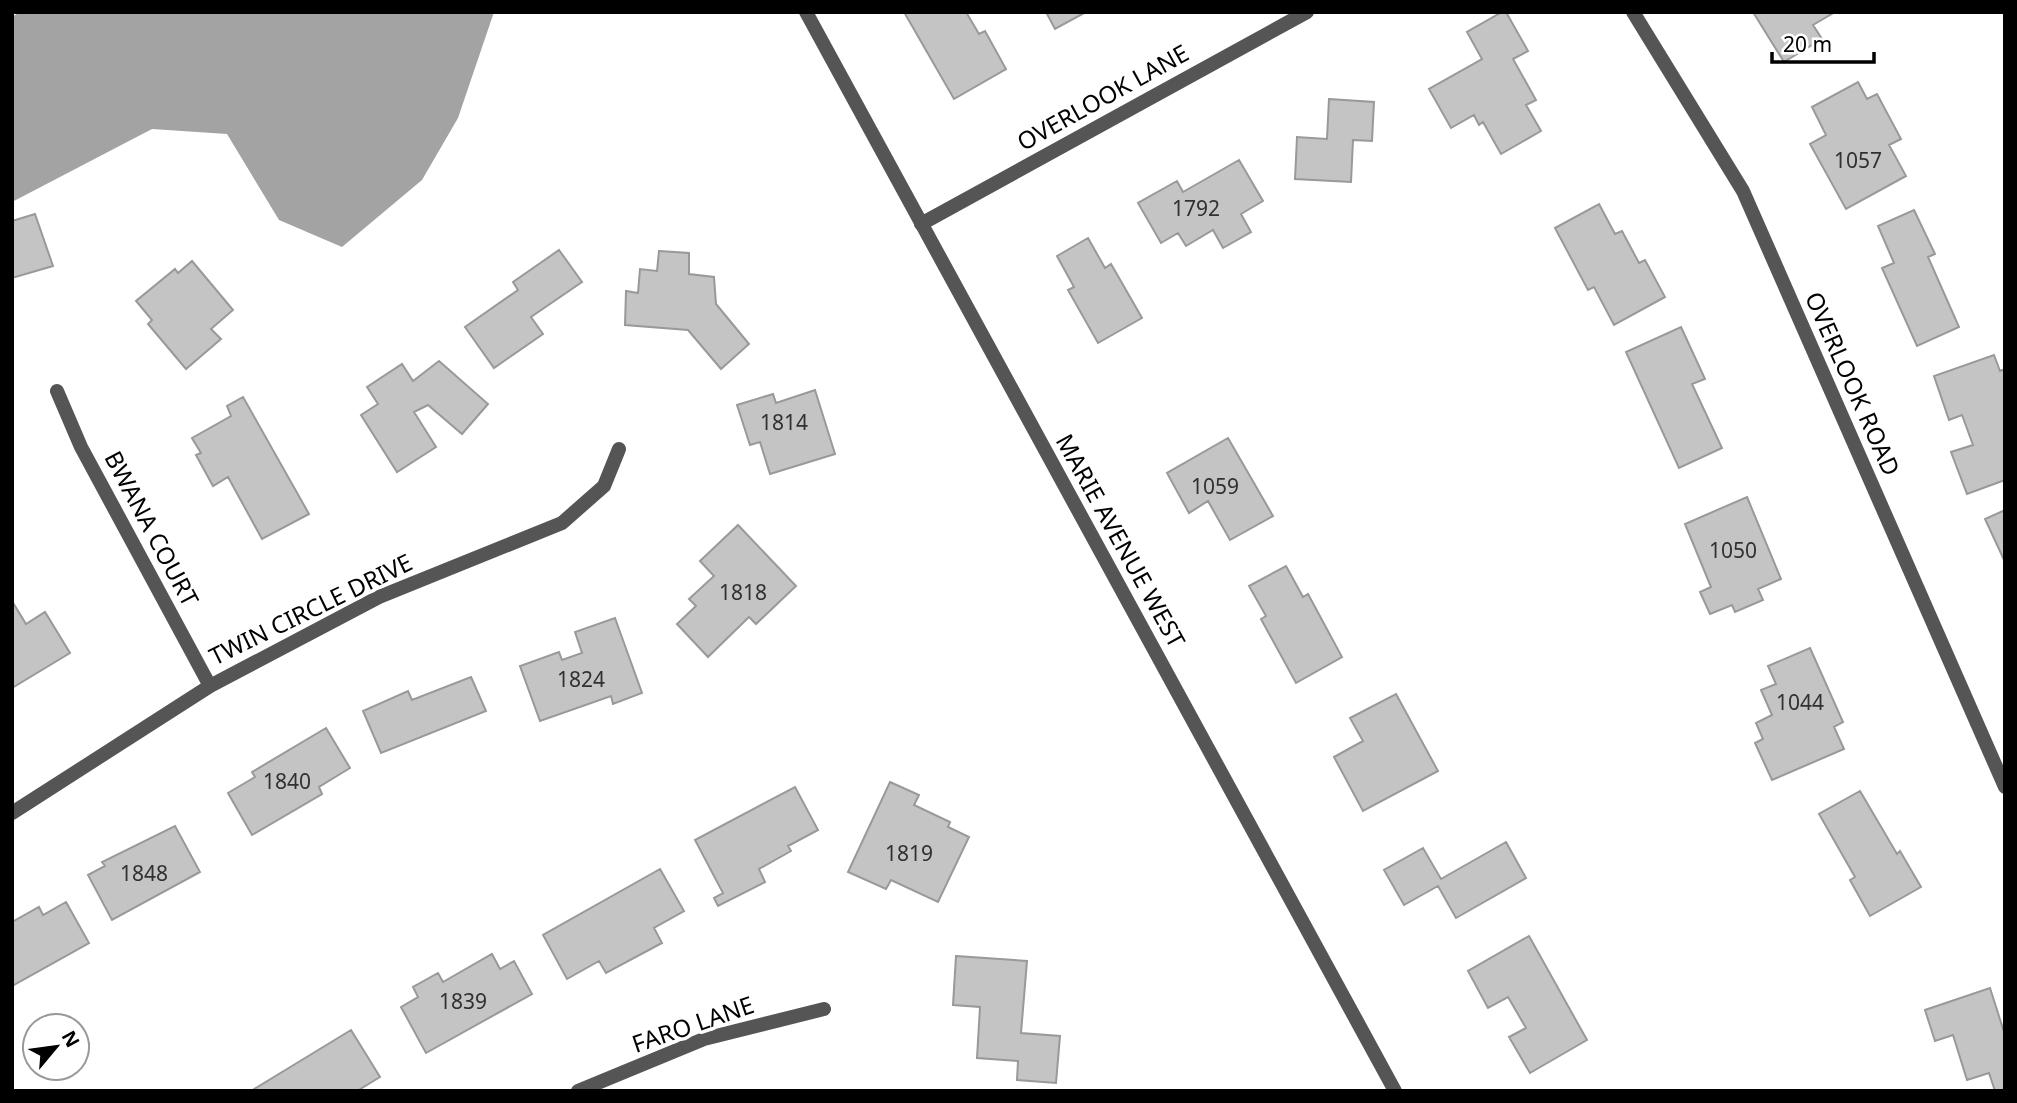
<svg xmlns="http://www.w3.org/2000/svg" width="2017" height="1103" viewBox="0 0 2017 1103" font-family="'Noto Sans',sans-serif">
	<rect width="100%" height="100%" fill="#fff"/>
	<path fill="#a3a3a3" d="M20,12H494L458,118L422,180L342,247L279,220L227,134L152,129L12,202V17Z"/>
	<path fill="#c4c4c4" stroke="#999" stroke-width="2" d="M904,12H966L979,34L985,31L1006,69L954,99Z
		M1046,12H1086L1055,29Z
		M1502,12H1506L1528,51L1513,59L1536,100L1526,105L1541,131L1501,154L1483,122L1479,125L1474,115L1451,128L1429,89L1482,59L1467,32Z
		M1753,12H1835L1813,25L1822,39L1784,62Z
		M1858,82L1867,99L1877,94L1901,139L1889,145L1906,176L1846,209L1810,144L1826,135L1812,107Z
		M1329,99L1374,102L1372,141L1353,140L1351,182L1295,179L1297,137L1327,139Z
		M1239,160L1263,201L1241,214L1251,232L1223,248L1213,230L1186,246L1178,233L1161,243L1138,203L1177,181L1183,192Z
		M1599,204L1615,234L1622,231L1639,263L1645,260L1665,297L1614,325L1594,287L1588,290L1555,228Z
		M1914,210L1935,254L1928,257L1959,327L1917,346L1882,268L1894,263L1878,226Z
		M35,214L53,266L12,278V221Z
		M1088,238L1105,268L1111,264L1142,318L1098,343L1068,290L1074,287L1057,256Z
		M559,250L582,282L531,317L543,334L494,368L465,327L518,290L513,282Z
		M659,251L689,253V274L714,277L716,304L749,344L721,369L688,330L625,325L626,291L638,293L640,269L657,271Z
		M192,261L233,310L211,329L221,339L186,369L148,324L152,320L136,301L175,269L178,273Z
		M1681,327L1705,379L1692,384L1722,448L1679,468L1626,352Z
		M1994,355L2000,371L2005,369V480L1967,494L1951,452L1973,445L1962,415L1949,420L1934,376Z
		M439,361L488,404L462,434L428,405L414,412L436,447L397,472L361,415L378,404L367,387L402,364L413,381Z
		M815,390L835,454L770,474L760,442L750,445L737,405L773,394L776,403Z
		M243,397L309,514L262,539L228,477L213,486L196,455L201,453L192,438L231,416L227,406Z
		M1228,438L1273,516L1230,540L1208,501L1189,513L1167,473Z
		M1747,497L1781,579L1758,589L1763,600L1735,612L1732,605L1710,614L1700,592L1711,587L1685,524Z
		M2005,510V562L1985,519Z
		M738,525L796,586L756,624L749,617L708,657L677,624L696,606L689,599L714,576L700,561Z
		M1286,566L1303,597L1308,594L1342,657L1296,683L1261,619L1266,616L1249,586Z
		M12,601L26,624L45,612L70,653L12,688Z
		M615,618L642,693L613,704L611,696L540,721L520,666L559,652L562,660L582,653L575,632Z
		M1810,648L1843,722L1834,727L1844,749L1772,780L1755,743L1763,739L1756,723L1772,715L1761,690L1776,684L1768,666Z
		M471,677L486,711L381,753L363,711L408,691L412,700Z
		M1396,694L1438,771L1363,811L1334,757L1363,741L1350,718Z
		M326,728L350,768L319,787L322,794L252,835L228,793L255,777L252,772Z
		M890,782L919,795L914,805L950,822L948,827L969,837L938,902L891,880L886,889L848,872Z
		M795,787L818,830L788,846L791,851L759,869L765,882L718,906L714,898L723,893L695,840Z
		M1860,791L1897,854L1900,851L1921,887L1870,916L1850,880L1855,877L1819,814Z
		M175,826L200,872L112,920L88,875L105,866L102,862Z
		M1506,842L1526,878L1456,918L1438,886L1404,905L1384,870L1423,848L1441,879Z
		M660,869L684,911L654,928L662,943L606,973L599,961L567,979L543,935Z
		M66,902L89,943L12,986V922L39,907L43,915Z
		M1529,936L1587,1040L1530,1073L1509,1037L1526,1028L1508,997L1488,1008L1468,971Z
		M492,954L500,969L514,961L532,994L426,1053L401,1007L418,997L413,987L438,973L443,982Z
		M956,956L1027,961L1021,1033L1060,1036L1056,1083L1017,1080L1018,1061L977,1058L980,1007L953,1005Z
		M1990,988L2005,1035V1089L1999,1091H1995L1989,1073L1967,1080L1953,1035L1935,1041L1925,1010Z
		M351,1030L380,1077L357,1091H251Z"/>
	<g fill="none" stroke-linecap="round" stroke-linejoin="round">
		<path stroke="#555" stroke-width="14" d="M1633,12L1743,191L2005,787
			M921,224L1307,12
			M57,391L81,447L210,686
			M12,813L210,686L379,597L562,523L604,486L619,449
			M578,1091L704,1039L824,1009"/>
		<path stroke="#555" stroke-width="14" d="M806,12L1395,1091"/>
	</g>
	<g text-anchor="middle" stroke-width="7" stroke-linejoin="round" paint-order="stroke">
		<g font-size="21" fill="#313131">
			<text x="1858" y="168">1057</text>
			<text x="1196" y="216">1792</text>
			<text x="784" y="430">1814</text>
			<text x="1215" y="494">1059</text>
			<text x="1733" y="558">1050</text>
			<text x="743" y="600">1818</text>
			<text x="581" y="687">1824</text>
			<text x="1800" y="710">1044</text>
			<text x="287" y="789">1840</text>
			<text x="909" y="861">1819</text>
			<text x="144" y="881">1848</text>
			<text x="463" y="1009">1839</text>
		</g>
		<g font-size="24" fill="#000" stroke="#fff">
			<text transform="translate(1103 98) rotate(-29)" y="8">OVERLOOK LANE</text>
			<text transform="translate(1852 384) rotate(66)" y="8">OVERLOOK ROAD</text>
			<text transform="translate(151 529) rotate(62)" y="8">BWANA COURT</text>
			<text transform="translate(1120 541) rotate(61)" y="8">MARIE AVENUE WEST</text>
			<text transform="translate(311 610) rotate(-26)" y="8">TWIN CIRCLE DRIVE</text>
			<text transform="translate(693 1025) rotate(-19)" y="8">FARO LANE</text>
		</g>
	</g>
	<rect width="2017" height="1103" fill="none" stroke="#000000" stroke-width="28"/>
	<g transform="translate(56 1047) rotate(61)"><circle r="33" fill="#ffffff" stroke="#999999" stroke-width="2"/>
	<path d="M0-5L12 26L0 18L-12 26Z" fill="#000000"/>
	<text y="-10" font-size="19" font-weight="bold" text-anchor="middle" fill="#000000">N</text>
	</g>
	<path d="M1772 52v10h102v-10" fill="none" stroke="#000000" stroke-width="3.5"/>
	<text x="1783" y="52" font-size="21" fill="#000000" stroke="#ffffff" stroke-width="5" paint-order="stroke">20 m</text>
</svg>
